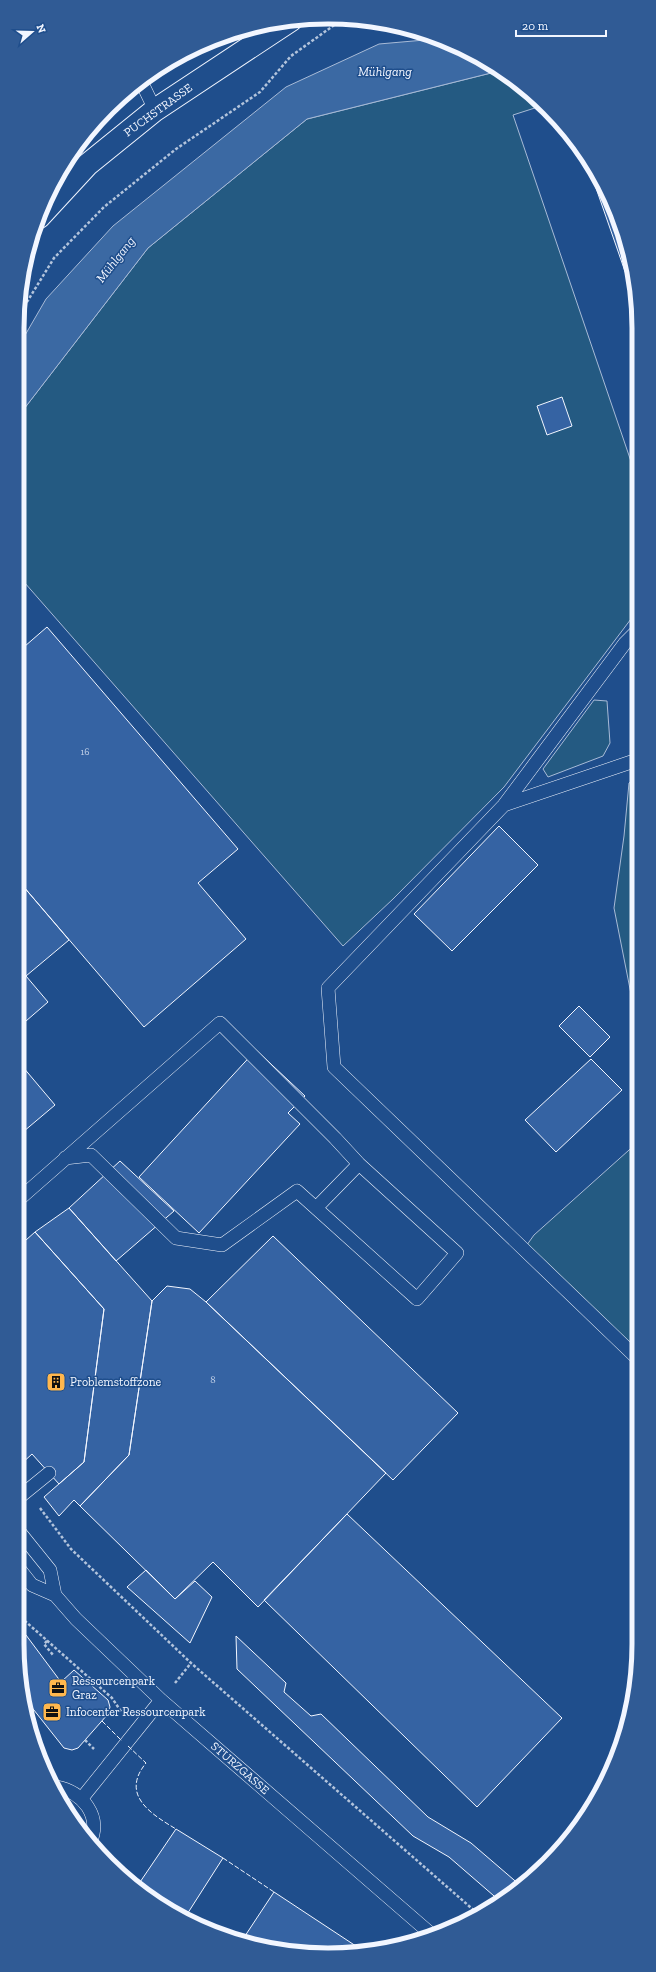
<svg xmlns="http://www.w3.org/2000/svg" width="656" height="1972" viewBox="0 0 656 1972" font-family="'Zilla Slab',serif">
	<rect width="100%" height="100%" fill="#1f4e8c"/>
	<path fill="#245a82" stroke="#a8bbd7" d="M499,71L541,106L513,115L637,479V611L504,787L393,899L343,946L17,574V418L148,248L307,119Z
		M637,675V736L631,728Z
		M594,700L607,701L610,743L603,756L548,777L543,769Z
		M637,778L638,1005L632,999L614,908L624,836L629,783Z
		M638,1142V1359L524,1249L534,1235Z"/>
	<path fill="#3b69a3" stroke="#a8bbd7" d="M436,39L484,59L499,71L307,119L148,248L17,418V349L46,299L113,226L286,87L379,44Z"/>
	<path fill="#3563a3" stroke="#f2f6ff" d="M588,165L615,209L636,288V303Z
		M562,397L572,426L547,435L537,406Z
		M47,627L238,849L198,883L246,939L144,1027L17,879V653Z
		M499,826L538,865L452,951L414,914Z
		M17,879L69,940L26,976L48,1002L26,1021L17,1010Z
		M579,1006L610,1037L590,1057L559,1026Z
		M256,1050L305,1096L288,1113L300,1124L199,1233L139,1177Z
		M591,1059L622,1090L556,1152L525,1120Z
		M17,1060L55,1105L17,1137Z
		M120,1161L174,1211L116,1261L69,1208Z
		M69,1208L152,1301L129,1455L80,1506L74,1500L59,1516L44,1497L84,1462L104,1309L35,1232Z
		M35,1232L104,1309L84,1462L59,1484L32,1454L20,1465L17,1461V1248Z
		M273,1236L458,1413L393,1480L206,1302Z
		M167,1286L190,1289L206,1302L386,1473L258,1607L213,1562L175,1599L80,1506L129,1455L152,1301Z
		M347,1514L562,1718L477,1807L264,1600Z
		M146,1570L175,1599L195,1581L212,1597L190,1643L127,1587Z
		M17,1623L61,1682L74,1670L108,1700L110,1707L108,1714L78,1748L72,1750L64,1748L22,1695L17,1644Z
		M236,1636L286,1683L284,1692L311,1716L321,1714L428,1817L471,1843L521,1886L501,1902L449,1857L413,1836L237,1669Z
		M176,1829L223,1858L184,1919L136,1888Z
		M274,1892L365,1952L349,1954L288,1952L243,1939Z"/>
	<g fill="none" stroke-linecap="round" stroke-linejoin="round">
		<defs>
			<path id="lane" d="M141,81L155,110
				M637,631L625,643L504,805L328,988L334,1067L638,1359
				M504,805L637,760
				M17,1201L220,1023L335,1138L359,1164L457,1253L417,1299L297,1191L222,1245L176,1238L91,1155L65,1158
				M316,1208L359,1164
				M17,1499L49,1473
				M17,1529L50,1570L55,1595
				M17,1566L32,1585L55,1595L76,1619L161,1700L431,1934
				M56,1787C83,1792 102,1816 90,1843
				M82,1798L161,1700"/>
			<path id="secondary" d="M39,217L87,165L155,110L291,20"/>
		</defs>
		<use href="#lane" stroke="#f2f6ff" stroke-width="14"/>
		<use href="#secondary" stroke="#f2f6ff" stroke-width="24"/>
		<path stroke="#b3c4dc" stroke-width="2.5" stroke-dasharray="3 2" stroke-linecap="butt" d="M19,315L54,258L104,207L176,149L260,92L291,56L344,18
			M40,1508L71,1549L191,1663L477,1913
			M17,1614L112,1698L122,1713
			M47,1641L44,1644L53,1655
			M175,1683L191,1663
			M85,1740L94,1749"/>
		<use href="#lane" stroke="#1f4e8c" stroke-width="13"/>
		<use href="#secondary" stroke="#1f4e8c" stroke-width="22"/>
		<path stroke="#f2f6ff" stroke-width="1" stroke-dasharray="5 2" stroke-linecap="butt" d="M102,1721L122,1741
			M128,1746L146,1763C120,1795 151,1814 176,1829
			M223,1858L274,1892"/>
	</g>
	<defs>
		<symbol id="building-square" viewBox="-11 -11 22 22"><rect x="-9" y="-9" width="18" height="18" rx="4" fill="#ffb74d" stroke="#1f4e8c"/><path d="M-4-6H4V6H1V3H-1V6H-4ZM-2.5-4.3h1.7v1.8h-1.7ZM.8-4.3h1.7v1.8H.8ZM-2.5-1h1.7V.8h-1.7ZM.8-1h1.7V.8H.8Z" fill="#111"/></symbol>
		<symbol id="office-square" viewBox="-11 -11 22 22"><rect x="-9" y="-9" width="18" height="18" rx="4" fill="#ffb74d" stroke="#1f4e8c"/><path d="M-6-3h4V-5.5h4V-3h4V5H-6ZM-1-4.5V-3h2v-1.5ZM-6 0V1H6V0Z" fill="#111"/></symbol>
	</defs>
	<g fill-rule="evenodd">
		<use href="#building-square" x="45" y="1371" width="22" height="22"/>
		<use href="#office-square" x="47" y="1677" width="22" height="22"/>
		<use href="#office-square" x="41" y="1701" width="22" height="22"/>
	</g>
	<g text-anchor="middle" stroke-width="3" stroke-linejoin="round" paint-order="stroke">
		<g font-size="10" fill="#c3d1e8">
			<text x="85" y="755">16</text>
			<text x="213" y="1383">8</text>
		</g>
		<g font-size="12" fill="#f2f6ff" stroke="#1f4e8c">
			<text transform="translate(158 110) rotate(-36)" y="4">PUCHSTRASSE</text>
			<text transform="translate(240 1768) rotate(41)" y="4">STURZGASSE</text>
		</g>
		<g font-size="12" fill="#f2f6ff" stroke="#1f4e8c" text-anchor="start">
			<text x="70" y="1386">Problemstoffzone</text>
			<text x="72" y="1685">Ressourcenpark<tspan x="72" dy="14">Graz</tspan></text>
			<text x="66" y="1716">Infocenter Ressourcenpark</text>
		</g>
		<g font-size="13" font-style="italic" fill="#f2f6ff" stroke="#1f4e8c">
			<text x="385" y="76">Mühlgang</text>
			<text transform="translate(115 259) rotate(-52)" y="5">Mühlgang</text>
		</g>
	</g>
	<path d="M0 0H656V1972H0ZM328 24H328A304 304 0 0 1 632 328V1644A304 304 0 0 1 328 1948H328A304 304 0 0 1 24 1644V328A304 304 0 0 1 328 24Z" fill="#305b95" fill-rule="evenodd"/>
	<path fill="none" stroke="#f2f6ff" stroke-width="5" d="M328 24H328A304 304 0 0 1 632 328V1644A304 304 0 0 1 328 1948H328A304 304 0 0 1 24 1644V328A304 304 0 0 1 328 24Z"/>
	<g transform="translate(32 32) rotate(70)" stroke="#1f4e8c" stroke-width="3" paint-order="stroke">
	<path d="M0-3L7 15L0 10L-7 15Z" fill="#f2f6ff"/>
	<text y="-6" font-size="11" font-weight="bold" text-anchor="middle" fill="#f2f6ff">N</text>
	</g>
	<path d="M516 30v6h90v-6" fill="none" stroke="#f2f6ff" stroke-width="2"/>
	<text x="522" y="30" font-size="12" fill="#f2f6ff" stroke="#1f4e8c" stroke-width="3" paint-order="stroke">20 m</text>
</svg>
